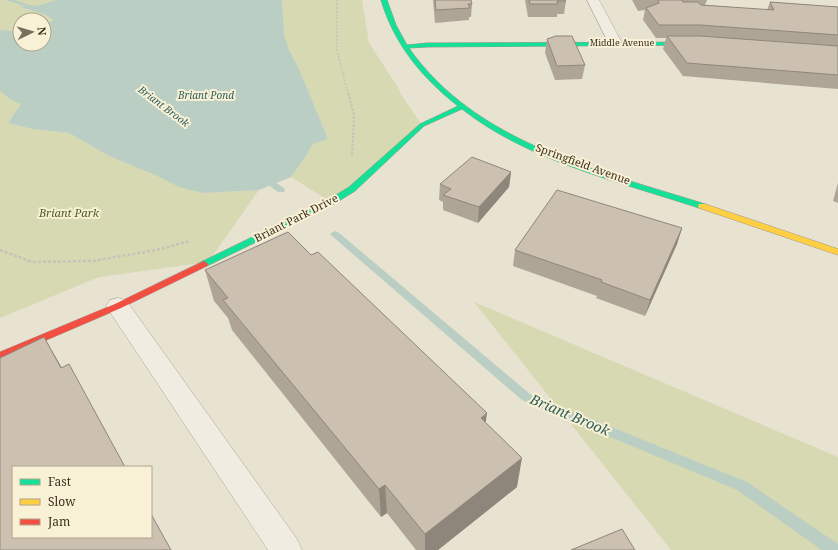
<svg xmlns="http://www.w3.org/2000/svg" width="838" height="550" viewBox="0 0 838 550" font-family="'Noto Serif',serif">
	<rect width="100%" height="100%" fill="#e8e2d0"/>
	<path fill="#d6d9b1" d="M0,0H55L40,5L21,7L46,15L53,20L44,25V20H20V31L0,30Z
		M282,0H362L369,43L397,86L402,96L422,125L331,202L291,177L304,159L313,144L328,139L300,71L289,50L284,34Z
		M0,91L11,100L22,104L8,123L32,129L69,133L109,156L155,175L180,187L203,193L259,190L208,262L99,277L0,318Z
		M474,302L838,457V550H671Z"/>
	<path fill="#bacec3" d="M55,0H282L284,34L289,50L300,71L328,139L313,144L304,159L291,177L259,190L203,193L179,187L155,175L109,156L69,133L32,129L8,123L21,104L11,100L0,91V30L20,31V44H44V25L53,20L46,15L20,7L40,5Z"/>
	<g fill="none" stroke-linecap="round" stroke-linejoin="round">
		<path fill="#bacec3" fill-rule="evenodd" d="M6,0H15L44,10L39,11Z
			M263,174L284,188L285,190L284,192H278L260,179L259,177L260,175Z
			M335,231L338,232L530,394L747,482L838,544V550H822L737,490L522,400L332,236L330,234Z"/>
		<defs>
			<path id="street" d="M587,0H599L622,43L620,46L615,47L610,46Z
				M118,298L126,300L297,539L302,550H268L110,312L106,306L110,300Z"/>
			<path id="fast" d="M381,0H387L396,25L407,45L427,43L698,42V44L696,45L427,47L409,48C476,144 601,171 705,204L706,206L702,208H699C620,182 528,161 462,109L424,126L355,191L334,204L207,266H201L200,264L201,262L328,200L349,187L420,124L458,106C422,78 394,44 381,0Z"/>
			<path id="slow" d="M699,204H705L838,249V255L699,208L698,206Z"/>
			<path id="jam" d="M204,261L208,264L207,266L121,308L0,360V352L115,304Z"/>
		</defs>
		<use href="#street" stroke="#ada798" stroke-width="1"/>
		<use href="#fast" stroke="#9d9688" stroke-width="1"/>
		<use href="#slow" stroke="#9d9688" stroke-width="1"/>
		<use href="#jam" stroke="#9d9688" stroke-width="1"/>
		<path stroke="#c8c3b8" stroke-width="1.5" stroke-dasharray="2 1.5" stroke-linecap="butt" d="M337,0V50L348,94"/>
		<path stroke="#c8c3b8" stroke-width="2" stroke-dasharray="2.5 1.5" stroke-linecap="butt" d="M348,93L354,115L352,157"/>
		<path stroke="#c8c3b8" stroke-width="2.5" stroke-dasharray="3 2" stroke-linecap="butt" d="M0,250L32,262L93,261L156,250L190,241"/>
		<use href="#street" fill="#f0ece1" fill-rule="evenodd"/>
		<use href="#fast" fill="#16e098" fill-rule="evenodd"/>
		<use href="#slow" fill="#ffcf43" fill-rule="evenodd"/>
		<use href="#jam" fill="#f24e42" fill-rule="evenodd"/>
	</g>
	<path fill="#afa597" d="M433,0H471L472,4L471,17H469V20L435,23Z
		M525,0H565L566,1L564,14H557V17H528Z
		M632,0H707L705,5L767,10L770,2L838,7V89L683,76L663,49L666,38H656L643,20L645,10L638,11Z
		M547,39L585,65L582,79L555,80L545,53Z
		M511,172L509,187L478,223L443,210V202L439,200L440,184Z
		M838,183V203L833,201Z
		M682,228L677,244L645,316L596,298L597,296L513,266L515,250Z
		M205,270L486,423L517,487L438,550H416L387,513L381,517L232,330L228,318L214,301Z"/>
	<path fill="#8f867b" d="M511,172L509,187L478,223L479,207Z
		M682,228L677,244L645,316L650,300Z
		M44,337L62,368H61Z
		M487,413L483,443L481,418Z
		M522,458L517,487L438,550H425V534Z
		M385,485L387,513L381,517L379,489Z"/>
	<path fill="#ccc0b0" stroke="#8f867b" d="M435,0H471L472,4H468L470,8L436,10Z
		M529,0H565L566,1H557L558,4H530Z
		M658,0H682L683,2H698L701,5L774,10L770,2L838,7V35L700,25H659L646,8L659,3Z
		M556,36H572L585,65L557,66L547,39Z
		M667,36H700L838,46V75L687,63Z
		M472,157L511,172L479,207L443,195L451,189L440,184Z
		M557,190L682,228L650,300L601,282L602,280L515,250Z
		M288,232L311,255L318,252L487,413L481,418L522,458L425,534L385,485L379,489L223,300L228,298L205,270Z
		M44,337L61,368L69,364L125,467H13V537H151V514L171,550H0V358Z
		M622,529L635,550H571Z"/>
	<g text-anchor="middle" stroke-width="4" stroke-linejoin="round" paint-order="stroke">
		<g font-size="9" fill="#3e301e" stroke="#f9f1d5">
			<text x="622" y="46">Middle Avenue</text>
		</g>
		<g font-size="10" font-style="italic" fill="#2c5f5f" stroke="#f9f1d5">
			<text x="206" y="99">Briant Pond</text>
			<text transform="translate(164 106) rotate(37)" y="4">Briant Brook</text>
		</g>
		<g font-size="11" fill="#3e301e" stroke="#f9f1d5">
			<text transform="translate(583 164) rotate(20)" y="4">Springfield Avenue</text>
			<text transform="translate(296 218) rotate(-27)" y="4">Briant Park Drive</text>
		</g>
		<g font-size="11" font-style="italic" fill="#4a5c23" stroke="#f9f1d5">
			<text x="69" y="217">Briant Park</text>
		</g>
		<g font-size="14" font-style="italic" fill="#2c5f5f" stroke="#f9f1d5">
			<text transform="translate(570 415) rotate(23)" y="5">Briant Brook</text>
		</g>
	</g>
	<rect x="12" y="466" width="140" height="72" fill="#f9f1d5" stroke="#aea48c"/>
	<rect x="20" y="479" width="20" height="6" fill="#16e098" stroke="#aea48c"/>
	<text x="48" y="486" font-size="12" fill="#3e301e">Fast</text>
	<rect x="20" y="499" width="20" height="6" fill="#ffcf43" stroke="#aea48c"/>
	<text x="48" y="506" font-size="12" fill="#3e301e">Slow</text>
	<rect x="20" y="519" width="20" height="6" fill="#f24e42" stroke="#aea48c"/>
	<text x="48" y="526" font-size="12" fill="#3e301e">Jam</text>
	<g transform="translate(32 32) rotate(85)"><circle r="19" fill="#f9f1d5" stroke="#aea48c"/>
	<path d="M0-3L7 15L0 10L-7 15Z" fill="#7a6e5c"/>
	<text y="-6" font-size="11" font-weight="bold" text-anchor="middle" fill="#3e301e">N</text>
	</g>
</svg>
